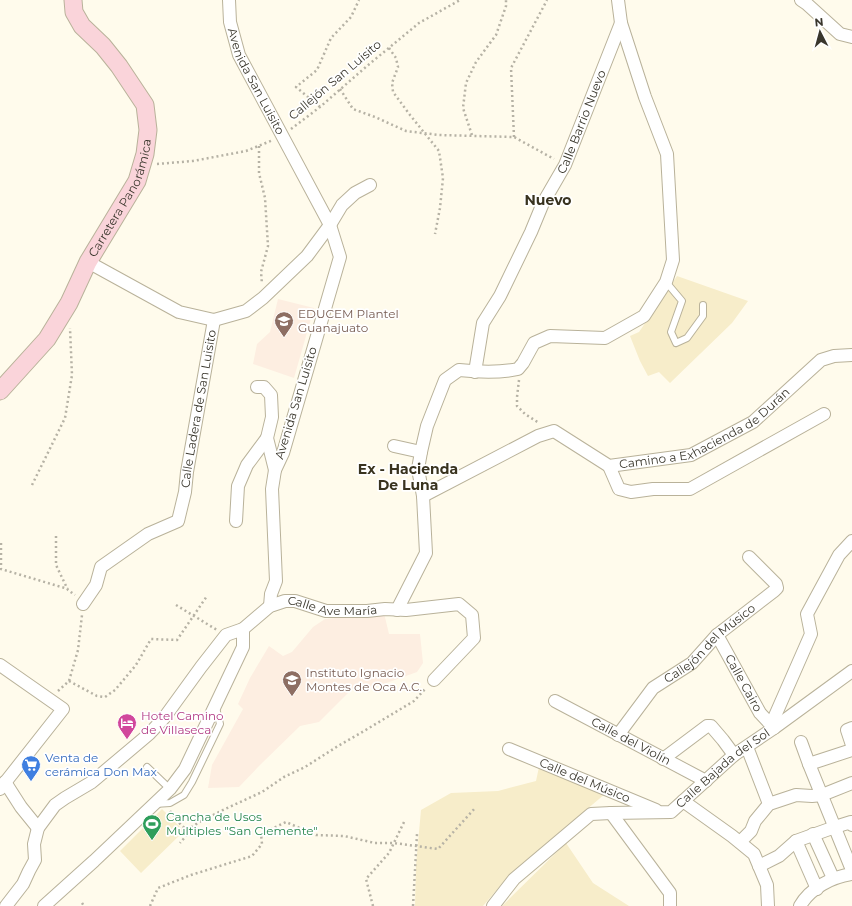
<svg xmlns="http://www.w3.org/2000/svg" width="852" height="906" viewBox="0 0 852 906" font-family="Montserrat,sans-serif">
	<rect width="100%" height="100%" fill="#fffbec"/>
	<path fill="#fdeee1" d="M278,299L314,308L294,378L253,364L257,344L270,332Z
		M384,613L389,634H420L423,663L417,672L367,690L357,684L319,722L300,726L259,766L239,787L208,788L212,765L243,709L238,704L250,678L269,646L283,656L292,652L313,627L325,619Z"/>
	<path fill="#f7edca" d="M677,276L748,301L732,323L670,383L659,372L648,376L640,361L630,336L639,332Z
		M539,767L605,794L511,873L483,906H415L416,865L421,810L451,793L498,791L536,781Z
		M162,809L184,831L141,873L120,851Z
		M566,843L593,883L629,906H502Z"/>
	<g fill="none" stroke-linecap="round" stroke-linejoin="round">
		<defs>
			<path id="lane" d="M666,282L682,301L671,332L676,343L687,338L703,316V305
				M147,767L170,789
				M155,804L170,803L184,795L192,782L220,724L216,708"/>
			<g id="street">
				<path id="s1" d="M229,0L230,22L239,55L330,225L340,257L283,453L275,470L272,489L276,581L271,594L270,606"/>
				<path d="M801,0L807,4L840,34L852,37"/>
				<path d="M88,262L179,312L214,320L246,311L263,298L307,256L330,225L342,205L355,193L370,185"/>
				<path id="s2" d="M475,372L483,323L500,296L531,232L543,203L565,165L621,23"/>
				<path d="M257,387H264L271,395L272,417L267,438L275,470"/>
				<path d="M394,446L421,452"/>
				<path d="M609,466L619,489L631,492L653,489H690L824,414"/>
				<path id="s3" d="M423,496L538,436L554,431L609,466L691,455L753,422L821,360L834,356L852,355"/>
				<path d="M236,521L238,486L247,465L267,438"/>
				<path id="s4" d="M83,604L96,585L101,567L148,534L178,521L185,492L187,472L214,320"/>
				<path d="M397,610L426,553L423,496L418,469L421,452L427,426L445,380L459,370C478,372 499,373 518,369L523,363L534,343L550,336L605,338L644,316L666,282L673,260L667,154L645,97L621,23L618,0"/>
				<path id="s5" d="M717,635L760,713L774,728"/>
				<path d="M0,665L63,709L0,789"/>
				<path id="s6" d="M555,701L706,781"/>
				<path d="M771,725L811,634L807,614L839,555L852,541"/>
				<path d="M852,728L847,730L852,745"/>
				<path id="s7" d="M618,735L653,688L692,663L717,635L774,591L777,588L776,584L749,557"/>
				<path d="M801,742L809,764L852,870"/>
				<path d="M747,747L769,804"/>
				<path id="s8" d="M509,749L656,810"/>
				<path d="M663,759L707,726H711L723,740L734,755"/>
				<path d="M809,764L852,750"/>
				<path d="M5,782L21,807L38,828"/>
				<path d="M683,801L732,836L754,854L767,885L768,906"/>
				<path d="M611,813L670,893V906"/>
				<path d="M813,834L833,878"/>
				<path d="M796,841L817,889"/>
				<path d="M740,842L751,831L755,821L769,804L796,795L812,796L822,795L852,783"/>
				<path d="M759,866L779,856L796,841L835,827L851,822L852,825"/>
				<path id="s9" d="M6,906L23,884L29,871L35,860L34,844L38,828L55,805L65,798L92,782L149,734L164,718L201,667L226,635L243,629L270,606L285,601H295L326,611H367L385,609L406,610L459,604L472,615L474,638L434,680"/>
				<path d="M44,906L94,861L170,789L185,769L243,647V629"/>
				<path id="s10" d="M493,906L514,879L591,814L611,813L671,812L734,755L774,728L852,671"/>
				<path d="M800,906C810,888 832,877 852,874"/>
			</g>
			<g id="secondary">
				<path id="s11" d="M0,391L47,339L69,303L88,262L137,181L145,154L148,130L145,105L119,66L103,46L82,26L74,12L73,0"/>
			</g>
		</defs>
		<use href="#lane" stroke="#b9b29a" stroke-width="8"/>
		<use href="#street" stroke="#b9b29a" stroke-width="14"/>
		<use href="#secondary" stroke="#b9b29a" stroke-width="19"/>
		<path stroke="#b6b2a5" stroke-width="2.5" stroke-dasharray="2 3" stroke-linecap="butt" d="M389,48L396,58L398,67L392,83L393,92L410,115L439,151L443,178L440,208L435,234
			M340,89L353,109L375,117L406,131L439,135L514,137L554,159
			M320,107L296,87L317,70L331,38L351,17L359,0
			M291,129L320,107L367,66L419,23L460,0
			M472,135L463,108L466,83L476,62L496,35L506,6V0
			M514,137L511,68L547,0
			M259,146V173L265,198L268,246L261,272L262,284
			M157,164L193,161L246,151L273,140
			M519,380L517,397V406L525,414L539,423
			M32,485L65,418L72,375L70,328
			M56,536V565L68,590L75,595
			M1,543V569L68,589
			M176,605L217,630
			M69,681L97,696L105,697L115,690L136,665L151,639L177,640L207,596
			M58,691L69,681L78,650L82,615
			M170,811L181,825L187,830L186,836L180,843
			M187,830L201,821L225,809L262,792L284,777L305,767L338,746L359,734L414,701L426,688
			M82,903L84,906
			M150,906L158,888L191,875L252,856L262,844L261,834L286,822L316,835L344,836L375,843H394L438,849L476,807
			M373,906L366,879L389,853L405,820
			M413,906L417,834"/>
		<use href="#lane" stroke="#fff" stroke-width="6"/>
		<use href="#street" stroke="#fff" stroke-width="12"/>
		<use href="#secondary" stroke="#fad4da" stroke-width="17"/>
	</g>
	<defs>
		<symbol id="school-pin" viewBox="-11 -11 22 30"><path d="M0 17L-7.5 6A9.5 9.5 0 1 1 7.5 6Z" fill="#8d6e63" stroke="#fff"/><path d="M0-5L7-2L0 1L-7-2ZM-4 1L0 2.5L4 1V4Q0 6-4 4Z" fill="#fff"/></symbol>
		<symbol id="hotel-pin" viewBox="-11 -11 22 30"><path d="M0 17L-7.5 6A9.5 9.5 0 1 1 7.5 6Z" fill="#d1479c" stroke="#fff"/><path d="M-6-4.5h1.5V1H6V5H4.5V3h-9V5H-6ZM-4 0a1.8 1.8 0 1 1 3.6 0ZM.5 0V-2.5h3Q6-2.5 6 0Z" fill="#fff"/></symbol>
		<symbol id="supermarket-pin" viewBox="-11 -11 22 30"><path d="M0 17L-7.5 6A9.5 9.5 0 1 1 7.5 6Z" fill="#3f7fe0" stroke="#fff"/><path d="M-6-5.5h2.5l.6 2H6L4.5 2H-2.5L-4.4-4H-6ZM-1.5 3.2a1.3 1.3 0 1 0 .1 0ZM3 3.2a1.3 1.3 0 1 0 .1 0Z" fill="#fff"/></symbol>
		<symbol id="stadium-pin" viewBox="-11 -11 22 30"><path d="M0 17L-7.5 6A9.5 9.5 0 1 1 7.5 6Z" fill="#2e9e5b" stroke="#fff"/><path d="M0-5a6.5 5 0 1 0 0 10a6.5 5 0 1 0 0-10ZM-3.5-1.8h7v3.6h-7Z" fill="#fff"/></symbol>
	</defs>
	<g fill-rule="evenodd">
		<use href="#school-pin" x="273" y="310" width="22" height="30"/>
		<use href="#school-pin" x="281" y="669" width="22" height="30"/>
		<use href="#hotel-pin" x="116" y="712" width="22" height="30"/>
		<use href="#supermarket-pin" x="20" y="754" width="22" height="30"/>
		<use href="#stadium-pin" x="141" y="813" width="22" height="30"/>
	</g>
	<g text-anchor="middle" stroke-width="3.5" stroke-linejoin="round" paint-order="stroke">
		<g font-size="12" fill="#39362c" stroke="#fff">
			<text transform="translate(335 80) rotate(-40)" y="4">Callejón San Luisito</text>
			<text dy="4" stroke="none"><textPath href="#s1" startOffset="87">Avenida San Luisito</textPath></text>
			<text dy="4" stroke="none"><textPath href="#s2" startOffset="274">Calle Barrio Nuevo</textPath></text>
			<text dy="4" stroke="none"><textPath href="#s11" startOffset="230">Carretera Panorámica</textPath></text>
			<text transform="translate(296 403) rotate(-73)" y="4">Avenida San Luisito</text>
			<text dy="4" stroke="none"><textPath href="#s4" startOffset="246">Calle Ladera de San Luisito</textPath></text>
			<text dy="4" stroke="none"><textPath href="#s3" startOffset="317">Camino a Exhacienda de Durán</textPath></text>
			<text dy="4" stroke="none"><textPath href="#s9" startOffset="477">Calle Ave María</textPath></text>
			<text dy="4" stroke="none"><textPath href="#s7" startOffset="131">Callejón del Músico</textPath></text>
			<text dy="4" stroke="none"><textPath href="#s5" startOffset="55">Calle Cairo</textPath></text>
			<text dy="4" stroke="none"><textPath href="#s6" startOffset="86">Calle del Violín</textPath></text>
			<text dy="4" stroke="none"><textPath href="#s10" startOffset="283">Calle Bajada del Sol</textPath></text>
			<text dy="4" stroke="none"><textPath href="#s8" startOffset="82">Calle del Músico</textPath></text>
		</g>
		<g font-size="12" fill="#785e54" stroke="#fff" text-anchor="start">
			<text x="298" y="318">EDUCEM Plantel<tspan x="298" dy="14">Guanajuato</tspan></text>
			<text x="306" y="677">Instituto Ignacio<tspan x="306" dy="14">Montes de Oca A.C.</tspan></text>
		</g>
		<g font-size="12" fill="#b23c85" stroke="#fff" text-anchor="start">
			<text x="141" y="720">Hotel Camino<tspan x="141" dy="14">de Villaseca</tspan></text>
		</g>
		<g font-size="12" fill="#366cbe" stroke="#fff" text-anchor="start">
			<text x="45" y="762">Venta de<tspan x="45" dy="14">cerámica Don Max</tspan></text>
		</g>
		<g font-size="12" fill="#27864d" stroke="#fff" text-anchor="start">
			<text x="166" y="821">Cancha de Usos<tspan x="166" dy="14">Multiples "San Clemente"</tspan></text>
		</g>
		<g font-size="14" font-weight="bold" fill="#39331f" stroke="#fff">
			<text x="548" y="205">Nuevo</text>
			<text x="408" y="474">Ex - Hacienda<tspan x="408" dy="16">De Luna</tspan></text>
		</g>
	</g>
	<g transform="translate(820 32) rotate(354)" stroke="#ffffff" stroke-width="3" paint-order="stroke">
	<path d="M0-3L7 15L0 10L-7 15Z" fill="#39362c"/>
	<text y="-6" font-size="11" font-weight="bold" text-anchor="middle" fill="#39362c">N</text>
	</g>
</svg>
